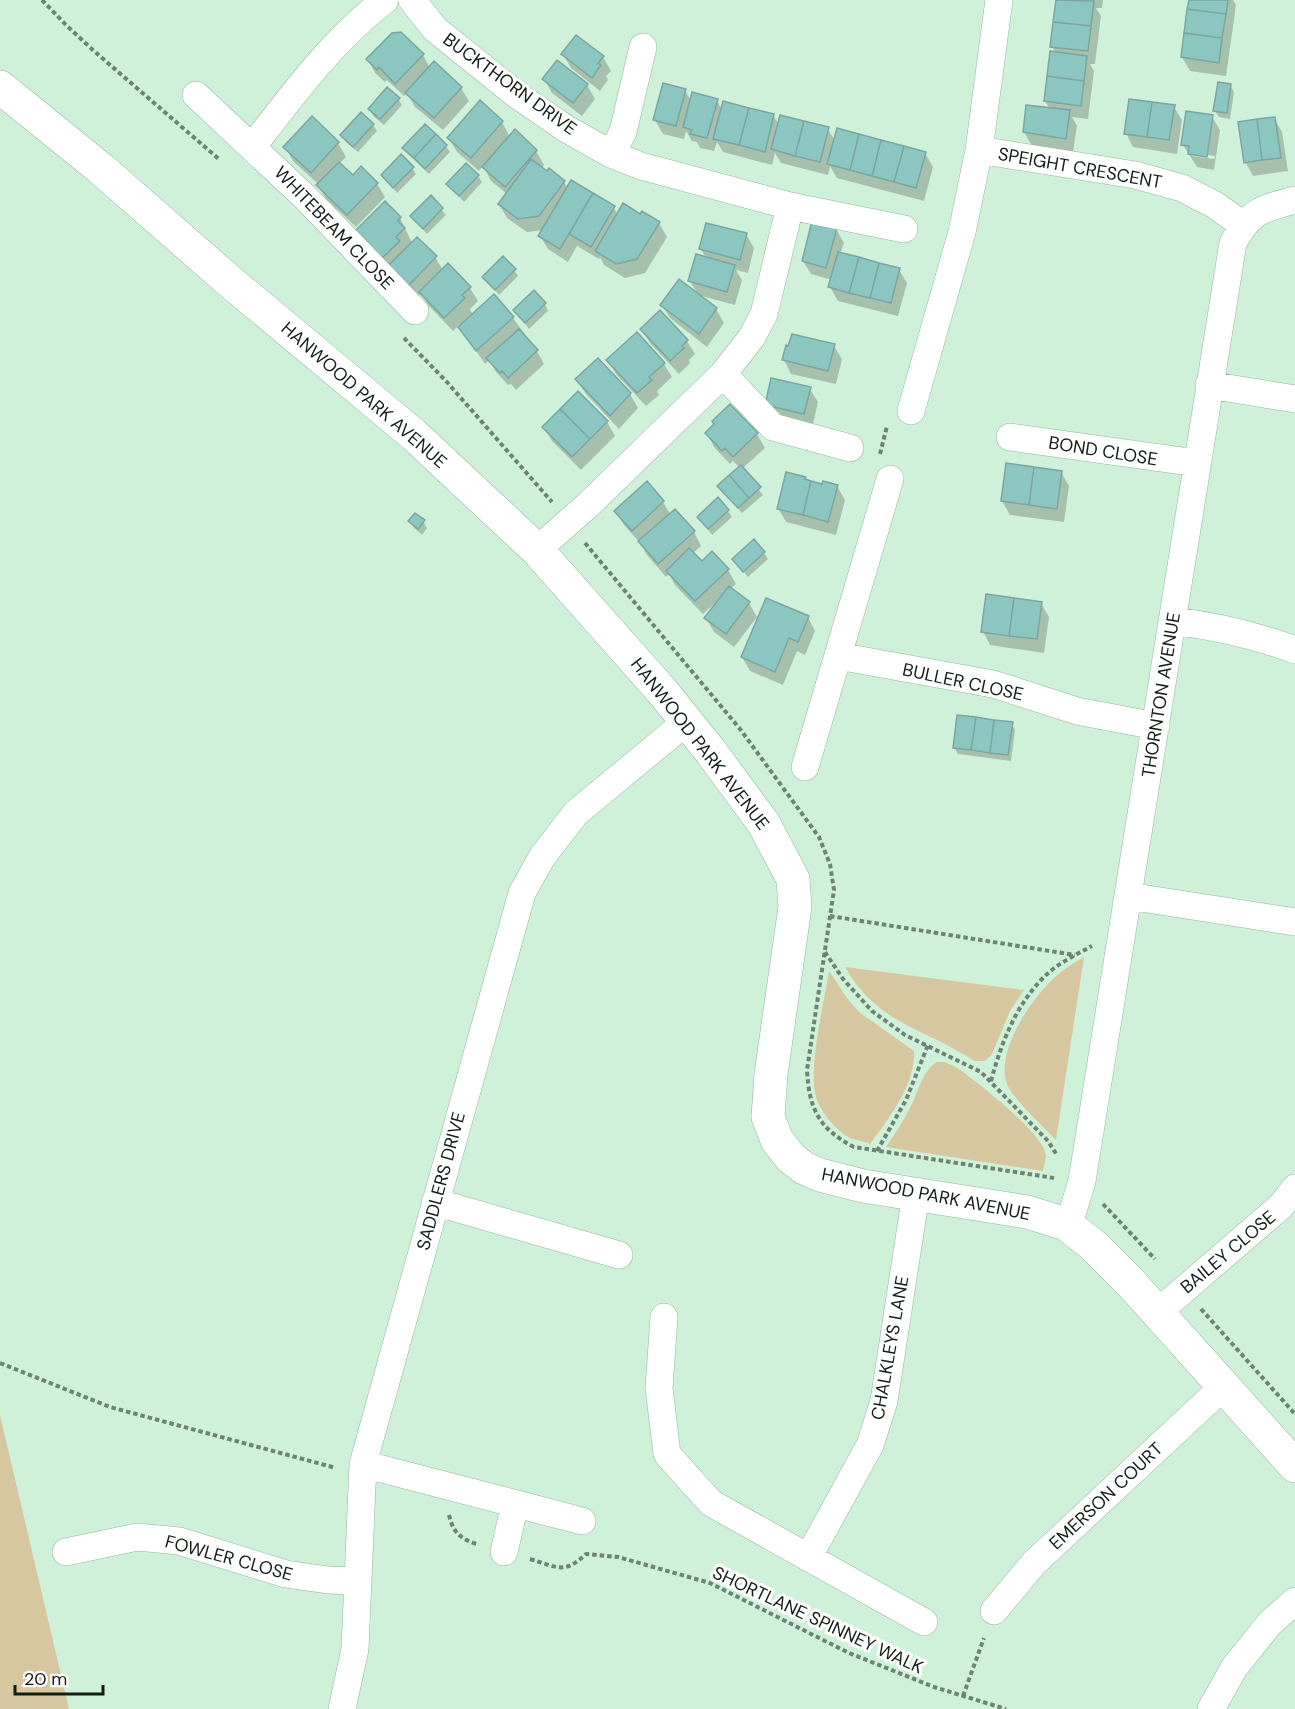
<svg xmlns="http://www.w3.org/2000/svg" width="1295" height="1709" viewBox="0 0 1295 1709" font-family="'DM Sans',sans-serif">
	<rect width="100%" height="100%" fill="#d0f1d9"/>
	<path fill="#d7c7a0" d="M1084,957L1056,1140C1044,1127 1012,1098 1007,1084C995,1052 1031,999 1054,978C1063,970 1073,963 1084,957Z
		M845,967L1024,990L1010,1011L992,1054L985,1061H975C966,1056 956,1050 947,1045C903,1023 872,1013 845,967Z
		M829,971L847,998L859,1012L914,1051C915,1085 890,1117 870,1144C863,1141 854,1140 848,1137C835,1129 820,1111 816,1097C808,1067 824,1003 829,971Z
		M937,1062H945L956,1067C976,1081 1039,1130 1045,1152C1047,1158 1044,1165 1043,1171L886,1147C894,1135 902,1123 909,1110C918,1094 921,1072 937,1062Z
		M0,1415L69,1709H0Z"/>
	<path fill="#0003" fill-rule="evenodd" d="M1058,0H1103L1102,8H1096L1101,16L1095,64H1090L1094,71L1088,119L1072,117L1077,126L1073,152L1032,146L1024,132L1028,106L1050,109L1045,101L1056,54L1052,46Z
		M1190,0H1233L1236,5L1226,76L1190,71L1182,57Z
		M400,33L423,55L430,68L461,88L469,101L443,130L415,107L407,93L404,96L387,80L385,82L375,73L368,59Z
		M563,54L603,57L611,71L606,76L608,80L600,91L571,68Z
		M544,79L587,85L595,99L582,116L552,93Z
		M1230,85L1234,92L1230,119L1219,117L1215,111Z
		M685,90L691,101L717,100L722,110L773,115L779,125L828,129L835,141L925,153L933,167L924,201L837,178L830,166L828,175L781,163L775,153L772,165L723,152L717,142L714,151L700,148L697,142L692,141L686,131L684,139L663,134L655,120Z
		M398,99L402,105L384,125L373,116L370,109Z
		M1174,107L1182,120L1177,154L1133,147L1126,133Z
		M1212,117L1220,130L1214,170L1197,167L1183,145ZM1192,153L1215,156L1214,159L1192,156Z
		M312,118L338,143L346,157L339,164L353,178L377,184L385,197L356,227L326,199L318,184L293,161L285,147Z
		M1274,118L1282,132L1288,171L1253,176L1246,163Z
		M502,122L510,137L515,131L536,151L544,165L541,169L564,182L568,189L572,183L614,208L618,215L641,216L659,223L667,237L645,273L625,278L604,265L600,257L599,259L577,246L568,262L548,249L540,236L543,230L527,232L507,218L499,204L507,194L491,181L483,166L479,171L457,152L449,138Z
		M373,125L377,131L358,152L346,142L342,135Z
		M446,146L450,152L429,174L408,154L404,148Z
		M412,168L416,174L397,193L383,175Z
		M478,176L482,182L464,202L448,184Z
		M431,198L446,215L427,234L412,216Z
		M400,218L412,243L435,257L443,270L470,288L478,301L470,309L473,315L513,318L537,351L544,364L516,390L511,384L508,385L496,372L489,360L485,364L459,325L453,331L429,306L421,294L416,299L364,246Z
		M836,229L844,243L840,254L899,270L907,283L898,316L838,301L830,287L832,280L811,274L803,261Z
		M746,234L754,248L748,273L736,270L742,280L735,305L698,295L690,281L706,258L701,249Z
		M514,270L518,276L499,295L484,277Z
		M545,304L548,311L529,329L515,310Z
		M662,305L716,309L724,323L707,347L670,318Z
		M642,330L687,341L695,354L689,360L690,363L679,374L650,343Z
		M834,346L842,359L836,384L791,374L784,360Z
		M598,360L630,394L638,408L619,429L585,393L577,380Z
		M608,360L664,364L672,377L657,391L659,395L646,406L616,374Z
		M810,389L818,402L812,428L774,418L766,404Z
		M607,422L615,436L581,470L552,441L544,427Z
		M707,433L757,434L765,448L742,469L763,495L742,513L723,492L740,468L733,461L730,464L714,447Z
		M1061,472L1069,486L1064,522L1010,515L1002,501Z
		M805,478L807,481L823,485L837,486L845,500L836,535L786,522L778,508Z
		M646,483L663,502L670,514L694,532L701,546L693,553L702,563L728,570L736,584L730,589L749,603L757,617L734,647L714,632L706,618L717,604L715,603L703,614L675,585L669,574L666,577L647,555L640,543L624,525L616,511Z
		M728,511L732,517L712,535L699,517Z
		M423,521L427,528L422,535L414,528L410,522Z
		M764,553L768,559L748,577L734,559Z
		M1041,603L1049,617L1044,653L990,645L983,631Z
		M808,617L815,631L805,655L797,651L783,685L750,671L742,657Z
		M1012,724L1015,730L1011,761L958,754L954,747Z"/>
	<path fill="#8bc7c0" stroke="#7ba5a0" stroke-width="1.5" d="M1056,0L1094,1L1091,26L1053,22Z
		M1189,0H1228L1226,14L1187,9Z
		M1187,9L1226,14L1222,38L1184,33Z
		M1053,22L1091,26L1088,51L1050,47Z
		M401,32L424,54L395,84L379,67L377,70L366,59L392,33Z
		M1184,33L1222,38L1219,63L1181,57Z
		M576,35L604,56L598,63L601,65L592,78L561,54Z
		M1050,51L1087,56L1084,81L1047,76Z
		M557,60L588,84L573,103L542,79Z
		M434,61L462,87L434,118L405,93Z
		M1047,76L1084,81L1081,106L1044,101Z
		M1218,82L1231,84L1227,113L1213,111Z
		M663,83L686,89L676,126L653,120Z
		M387,87L400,98L380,119L368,109Z
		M692,92L718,99L707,138L690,134L692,130L683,127Z
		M1129,99L1152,102L1147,137L1124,134Z
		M480,100L503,121L471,158L447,138Z
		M723,101L749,108L739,145L713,139Z
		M1152,102L1175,105L1169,140L1147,137Z
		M1026,105L1070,110L1066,139L1023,132Z
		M749,108L774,114L765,152L739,145Z
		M1186,111L1213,115L1207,157L1188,154L1189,146L1181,145Z
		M361,112L374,124L353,147L340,135Z
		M780,115L804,121L795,156L771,149Z
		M312,116L339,142L311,173L283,147Z
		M1275,117L1281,158L1262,160L1257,119Z
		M1257,119L1262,160L1244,163L1238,122Z
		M804,121L829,127L820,162L795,156Z
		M425,124L436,134L414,158L402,148Z
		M837,128L859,134L850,170L827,164Z
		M515,129L537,150L505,187L482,167Z
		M436,134L447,145L425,169L414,158Z
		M859,134L881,140L872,176L850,170Z
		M881,140L904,146L894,182L872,176Z
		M904,146L926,152L916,188L894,182Z
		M401,154L414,167L393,188L381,175Z
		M531,159L547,171L549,168L565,181L539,216L518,219L498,204Z
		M339,162L353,175L361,166L378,183L347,215L316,185Z
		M466,163L479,175L459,196L446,184Z
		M571,180L593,193L560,249L538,236Z
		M593,193L615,206L591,247L569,234Z
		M431,195L443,208L423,229L410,216Z
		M385,201L401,217L398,221L405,228L396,237L400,241L381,259L354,232Z
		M623,203L640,214L642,211L660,222L637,259L616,264L595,251Z
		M812,221L837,228L826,268L802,261Z
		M706,223L747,233L740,260L699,249Z
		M417,237L437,256L408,286L388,266Z
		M838,252L859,257L849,293L828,287Z
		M696,254L735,265L727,292L688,281Z
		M503,256L516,269L495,290L482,277Z
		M859,257L879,263L870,298L849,293Z
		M448,263L471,287L462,295L465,298L444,318L419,292Z
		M879,263L900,268L891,303L870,298Z
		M679,279L717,308L699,334L660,305Z
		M534,290L546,303L525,323L513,310Z
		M494,294L514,317L476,351L458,327Z
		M660,310L688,340L682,346L684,348L670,361L640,329Z
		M519,329L538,350L508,378L502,371L500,373L486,358Z
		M637,332L665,363L649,377L652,380L637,393L606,360Z
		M792,334L835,344L828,371L782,360L786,345L788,346Z
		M598,358L631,393L610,416L575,379Z
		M771,378L811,387L804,414L765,405Z
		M578,391L608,421L590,439L560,409Z
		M730,404L758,433L733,457L725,448L722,451L705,433L714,424L712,421Z
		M560,409L590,439L572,457L542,427Z
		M1006,463L1034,467L1029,505L1001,501Z
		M741,465L761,487L749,498L729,475Z
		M1034,467L1062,471L1057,509L1029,505Z
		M786,472L806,477L805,479L811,481L803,515L777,509Z
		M729,475L749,498L738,508L717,486Z
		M647,481L664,501L632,531L614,511Z
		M811,481L822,484L823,481L838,485L828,522L803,515Z
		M718,497L729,510L708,529L697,517Z
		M675,509L695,531L658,564L638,541Z
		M415,513L425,520L418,529L408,521Z
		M754,539L765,552L743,572L732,559Z
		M689,548L702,561L712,551L729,569L695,601L666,571Z
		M729,586L750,602L726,634L704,618Z
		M986,594L1014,598L1009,636L981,632Z
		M766,598L809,616L798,642L789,638L775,672L741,657Z
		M1014,598L1042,602L1037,639L1009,636Z
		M957,715L976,717L971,750L953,748Z
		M976,717L994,720L990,753L971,750Z
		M994,720L1013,722L1008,755L990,753Z"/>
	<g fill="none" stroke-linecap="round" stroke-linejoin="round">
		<defs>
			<path id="minor" d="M412,0L435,29L517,95L565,128L611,154L641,166L790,206L764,314L752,337L723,374L588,505L537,550
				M196,95L305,197L415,311
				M253,146C293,94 333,40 385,0
				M979,150L1135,175L1182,188L1215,205L1243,225
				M611,154L623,132L643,47
				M790,206L904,229
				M723,374L773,427L850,448
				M1209,385L1295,399
				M911,411L962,232L979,150L999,0
				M1010,437L1197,463
				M1173,621C1215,626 1255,635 1295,650
				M838,656L993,684L1077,711L1156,726
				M805,767L890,479
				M1128,896L1295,922
				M435,1202L619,1255
				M1066,1224L1073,1211L1082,1181L1233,243C1250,211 1261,209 1295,200
				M1158,1312L1281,1206L1295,1188
				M664,1317L659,1388L667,1454L711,1503L924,1622
				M363,1464L582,1521
				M66,1552L137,1537L179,1541L286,1574L328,1580L358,1581
				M504,1552L515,1504
				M808,1558L870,1445L884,1401L916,1194
				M994,1611L1034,1563L1223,1387
				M342,1709L355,1649L363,1464L522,893L542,857L576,813L686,722
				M1211,1709L1234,1668L1270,1623L1295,1601"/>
			<path id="tertiary" d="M0,87L100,168L227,279L414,435L537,550L662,691L711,752L764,824L793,879L795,907L771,1074L768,1117L777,1140L791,1158L804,1168L820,1175L863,1186L1027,1212L1066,1224L1094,1246L1131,1283L1295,1466"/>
		</defs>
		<use href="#minor" stroke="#95b49e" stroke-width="28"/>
		<use href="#tertiary" stroke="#95b49e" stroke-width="34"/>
		<path stroke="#6d8373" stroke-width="4" stroke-dasharray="4.5 3" stroke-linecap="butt" d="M42,0L66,25L94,51L220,160
			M404,338L446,381L552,502
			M880,454L887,426
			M585,543L740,729L819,837L830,864L834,890L807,1070C809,1109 819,1129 854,1147L1054,1178
			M830,916L1075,955
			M825,952L843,979L872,1011L905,1035L981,1072L1048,1141L1057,1155
			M991,1081C1001,1044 1015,1007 1042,979C1055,965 1075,955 1092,946
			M877,1151L906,1100L928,1045
			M1103,1204L1155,1259
			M1201,1309L1295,1414
			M0,1363L110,1407L336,1468
			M449,1515C453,1532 460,1539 477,1544
			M530,1559C557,1567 564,1575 586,1554L618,1557L710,1583L849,1653L934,1687L1006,1709
			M963,1696L984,1638"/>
		<use href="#minor" stroke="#fff" stroke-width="27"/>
		<use href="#tertiary" stroke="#fff" stroke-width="33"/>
	</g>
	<g text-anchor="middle" stroke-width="6" stroke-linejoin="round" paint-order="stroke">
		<g font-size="18" fill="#111d15" stroke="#fff">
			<text transform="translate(510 84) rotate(36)" y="6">BUCKTHORN DRIVE</text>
			<text transform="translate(1080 168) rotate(10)" y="6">SPEIGHT CRESCENT</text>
			<text transform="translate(334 228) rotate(46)" y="6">WHITEBEAM CLOSE</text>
			<text transform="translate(364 395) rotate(41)" y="6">HANWOOD PARK AVENUE</text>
			<text transform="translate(1103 451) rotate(9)" y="6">BOND CLOSE</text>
			<text transform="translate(963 682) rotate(12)" y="6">BULLER CLOSE</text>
			<text transform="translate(1161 695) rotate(-81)" y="6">THORNTON AVENUE</text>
			<text transform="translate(700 744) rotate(52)" y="6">HANWOOD PARK AVENUE</text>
			<text transform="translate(441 1181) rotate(-75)" y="6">SADDLERS DRIVE</text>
			<text transform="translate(926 1194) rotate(11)" y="6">HANWOOD PARK AVENUE</text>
			<text transform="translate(1228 1252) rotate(-40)" y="6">BAILEY CLOSE</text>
			<text transform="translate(890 1348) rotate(-80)" y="6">CHALKLEYS LANE</text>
			<text transform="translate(1106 1496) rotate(-43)" y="6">EMERSON COURT</text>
			<text transform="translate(229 1558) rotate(15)" y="6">FOWLER CLOSE</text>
			<text transform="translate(818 1620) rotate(25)" y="6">SHORTLANE SPINNEY WALK</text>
		</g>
	</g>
	<path d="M15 1685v9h88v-9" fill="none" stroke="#111d15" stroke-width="3"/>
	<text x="24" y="1685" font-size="18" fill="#111d15" stroke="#ffffff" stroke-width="4.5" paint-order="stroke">20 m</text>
</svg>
